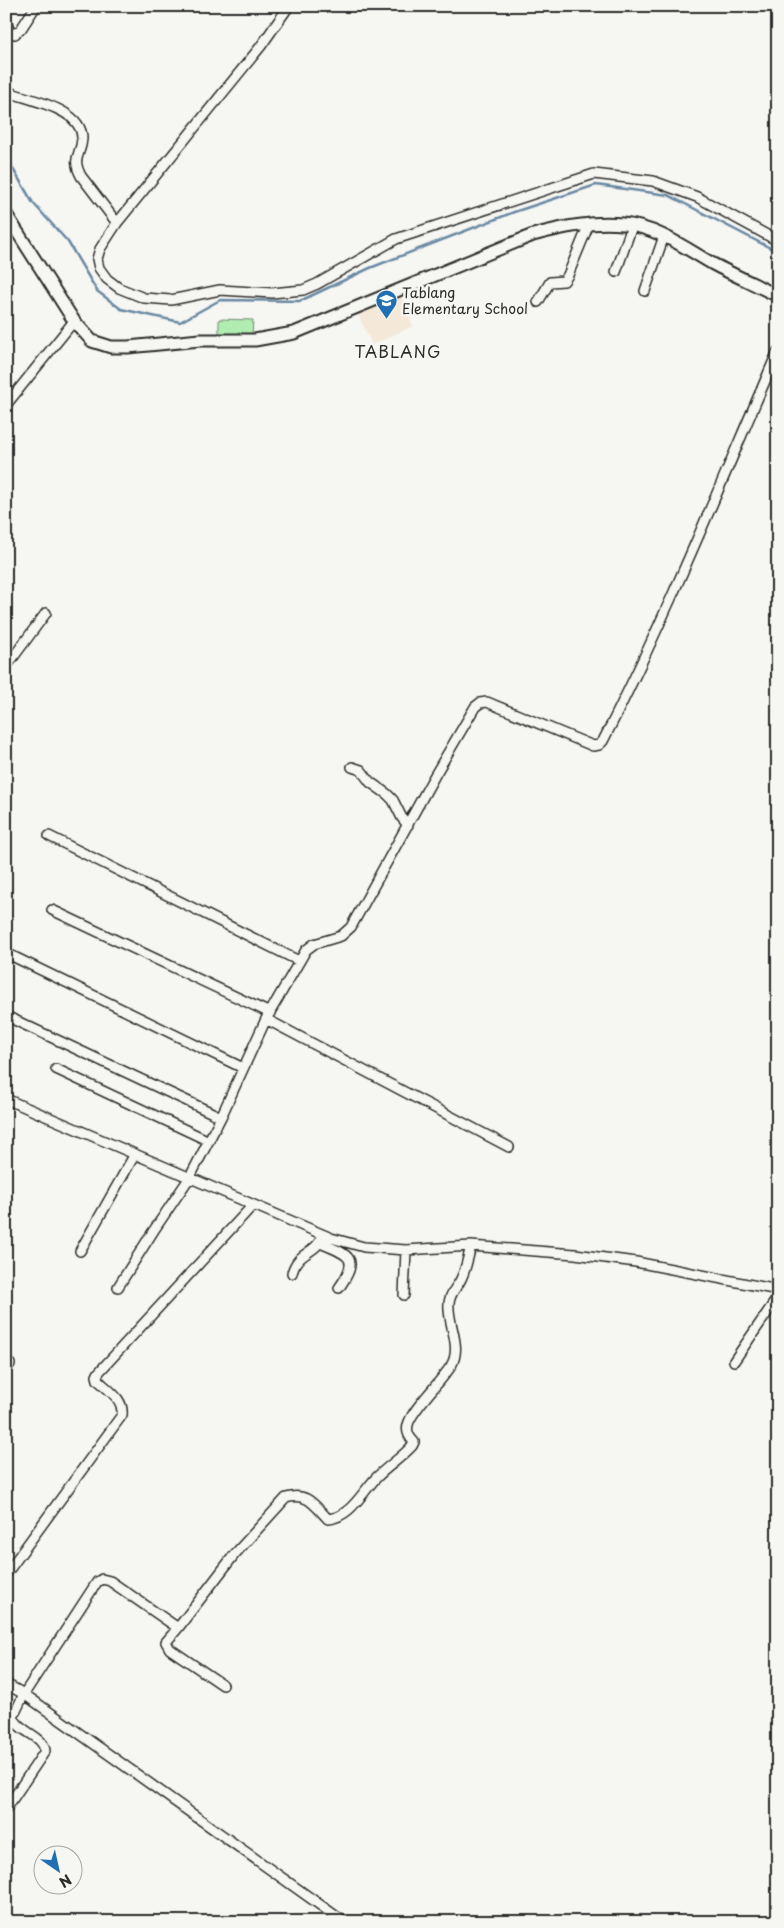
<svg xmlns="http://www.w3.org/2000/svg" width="784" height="1928" viewBox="0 0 784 1928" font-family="'Playpen Sans',sans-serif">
	<rect width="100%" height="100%" fill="#f6f6f2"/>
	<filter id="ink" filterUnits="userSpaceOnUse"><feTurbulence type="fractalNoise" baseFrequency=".02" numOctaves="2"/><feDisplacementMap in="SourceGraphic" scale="10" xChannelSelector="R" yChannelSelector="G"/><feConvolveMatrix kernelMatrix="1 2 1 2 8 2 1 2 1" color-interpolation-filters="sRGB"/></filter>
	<g filter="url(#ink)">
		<path fill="#f4e9d9" d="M400,294L413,326L372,345L358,314Z"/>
		<path fill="#b1ecb1" stroke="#6e8c6e" d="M219,319L253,320L252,336L219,335Z"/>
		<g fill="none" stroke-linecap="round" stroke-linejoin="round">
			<path stroke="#6b89a3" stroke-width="2.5" d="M6,149L10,164L33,203L68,242L97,291L121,309L180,322L220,300L300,301L370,268L514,212L596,185L668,195L778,252"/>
			<defs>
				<path id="minor" d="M289,6L261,46L117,223L100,249L97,259L99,268L107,279L119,288L144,298L171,300L220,290L272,293L303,290L317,284L396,239L594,174L653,181L697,197L778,241
					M6,20L10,33L15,34L21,29L36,6
					M6,91C28,100 83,108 82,139C81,156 71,157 81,176L117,223
					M616,272L632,226
					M645,291L664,236
					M538,302L550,282L564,281L568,275L589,224
					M6,405L74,321
					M6,667L46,613
					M352,767L361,770L370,782L387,794L393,800L402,818L408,825
					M49,836L299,961
					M52,910L270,1013
					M6,953L243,1068
					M6,1016L221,1117
					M266,1019L509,1147
					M56,1069L209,1141
					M6,1099L331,1238L364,1247L406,1250L471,1246L575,1254L636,1262L778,1290
					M320,1243C350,1255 360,1258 339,1288
					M80,1251L135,1154
					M292,1273C298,1251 315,1254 321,1239
					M118,1287L154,1230L190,1177L221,1117L266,1019L306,950L314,944L341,936L351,927L435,775L475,707L480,703L487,702L593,746L599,745L603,741C668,614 721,482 778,351
					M404,1295L406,1250
					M734,1361L778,1297
					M6,1369L10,1364
					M6,1574L122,1415C124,1399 109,1391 98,1380L97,1376L99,1372L253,1205
					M178,1628L166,1642L170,1649L223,1685
					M6,1684L24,1694L344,1922
					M6,1809L45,1751C44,1735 18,1732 13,1717L24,1694L97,1582L102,1579L110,1581L178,1628L234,1555L286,1498C308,1492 314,1505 328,1519C351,1517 362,1492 377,1477C388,1466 401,1458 412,1446L414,1442C410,1438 406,1432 408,1425C411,1410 441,1382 451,1366C463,1346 447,1324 449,1303C450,1292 457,1288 461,1279C466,1269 468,1257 471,1246"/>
				<path id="tertiary" d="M6,214L74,321L92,341L111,347H128L200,340H255L294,333L533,235C563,227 592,221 623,224C657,227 685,248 713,264C734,275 756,285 778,296"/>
			</defs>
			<use href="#minor" stroke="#2b2b2b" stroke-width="12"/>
			<use href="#tertiary" stroke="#2b2b2b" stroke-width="15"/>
			<use href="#minor" stroke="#f6f6f2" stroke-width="9"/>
			<use href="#tertiary" stroke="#f6f6f2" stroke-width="11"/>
		</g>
	</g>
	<defs>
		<symbol id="school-pin" viewBox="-11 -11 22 30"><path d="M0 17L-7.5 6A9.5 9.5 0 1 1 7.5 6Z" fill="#1f6fb2" stroke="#f6f6f2"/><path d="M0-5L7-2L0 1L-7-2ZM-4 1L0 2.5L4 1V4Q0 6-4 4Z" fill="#fff"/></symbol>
	</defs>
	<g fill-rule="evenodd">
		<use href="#school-pin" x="374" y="288" width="25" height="34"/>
	</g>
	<g text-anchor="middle" stroke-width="5" stroke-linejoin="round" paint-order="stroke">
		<g font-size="14" fill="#2b2b2b" stroke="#f6f6f2" text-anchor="start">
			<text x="402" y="298">Tablang<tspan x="402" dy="16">Elementary School</tspan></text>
		</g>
		<g font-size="16" letter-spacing="1" fill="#2b2b2b" stroke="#f6f6f2">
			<text x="398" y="358">TABLANG</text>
		</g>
	</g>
	<rect width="784" height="1928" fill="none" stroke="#f6f6f2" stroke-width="25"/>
	<rect x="12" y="12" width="759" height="1903" fill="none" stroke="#2b2b2b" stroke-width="2" filter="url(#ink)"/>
	<g transform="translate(58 1870) rotate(146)"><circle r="24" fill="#f6f6f2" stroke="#a5a5a2"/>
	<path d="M0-4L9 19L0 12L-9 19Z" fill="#1f6fb2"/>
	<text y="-8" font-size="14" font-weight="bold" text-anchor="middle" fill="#2b2b2b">N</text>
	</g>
</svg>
